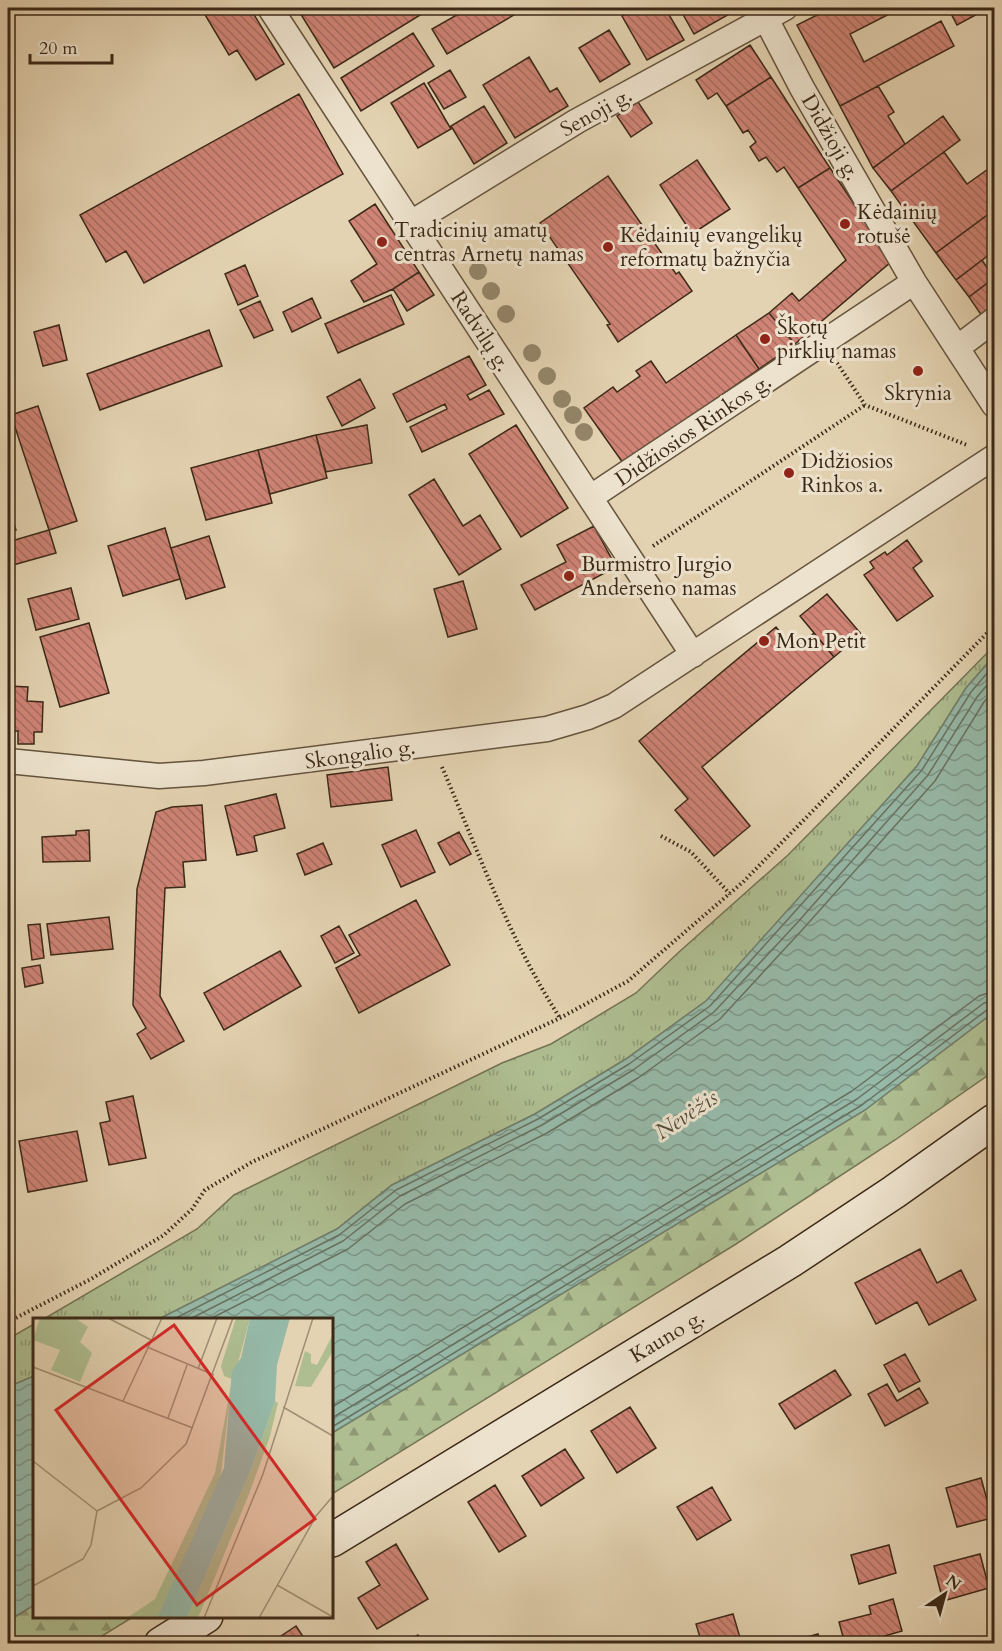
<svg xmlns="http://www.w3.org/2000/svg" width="1002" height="1651" viewBox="0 0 1002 1651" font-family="Cardo,serif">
	<defs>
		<pattern id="grass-tufts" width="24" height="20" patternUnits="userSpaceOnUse" patternTransform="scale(1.5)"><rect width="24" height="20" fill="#aebe91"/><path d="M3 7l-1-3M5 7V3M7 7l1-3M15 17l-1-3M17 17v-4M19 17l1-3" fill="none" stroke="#8f9a75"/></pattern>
		<pattern id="forest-firs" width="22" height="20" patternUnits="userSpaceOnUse" patternTransform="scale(1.5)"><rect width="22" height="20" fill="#aebe91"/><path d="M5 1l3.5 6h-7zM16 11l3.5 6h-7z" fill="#8f9a75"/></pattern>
		<pattern id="water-waves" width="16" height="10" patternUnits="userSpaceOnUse" patternTransform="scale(1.5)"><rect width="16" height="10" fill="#96b9a8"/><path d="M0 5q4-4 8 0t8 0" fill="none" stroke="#7c9688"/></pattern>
		<pattern id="building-back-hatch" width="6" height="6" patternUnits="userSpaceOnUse" patternTransform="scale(1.5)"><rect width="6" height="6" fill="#cf8476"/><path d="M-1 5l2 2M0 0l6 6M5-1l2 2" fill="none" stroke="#a96c60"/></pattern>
	</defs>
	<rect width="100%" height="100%" fill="#e4d3b2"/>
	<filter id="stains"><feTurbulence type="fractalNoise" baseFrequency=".00333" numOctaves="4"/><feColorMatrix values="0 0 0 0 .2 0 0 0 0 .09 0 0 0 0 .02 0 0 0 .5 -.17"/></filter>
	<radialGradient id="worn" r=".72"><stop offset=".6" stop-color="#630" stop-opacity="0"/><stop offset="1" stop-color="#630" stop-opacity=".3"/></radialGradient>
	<path fill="url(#grass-tufts)" stroke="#747454" stroke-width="1.5" d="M994,646V656L966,688L917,766L723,983L706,1001L626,1059L535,1114L392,1185L337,1229L159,1319L42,1320L197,1229L234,1195L502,1063L551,1044L636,993L679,952L788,855Z
		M34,1324V1376L8,1387V1339Z"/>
	<path fill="url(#forest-firs)" stroke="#747454" stroke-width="1.5" d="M994,1012V1071L895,1140L736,1244L332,1494V1433L865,1110Z
		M34,1605V1616L133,1617L89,1644L8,1643V1621Z"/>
	<path fill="url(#water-waves)" stroke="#727f6e" stroke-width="1.5" d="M994,656V1012L865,1110L332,1433V1320L159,1319L337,1229L392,1185L535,1114L626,1059L706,1001L917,766L966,688Z
		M34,1376V1605L8,1621V1387Z"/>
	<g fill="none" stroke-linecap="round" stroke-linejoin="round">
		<path stroke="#687160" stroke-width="1.5" d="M172,1320L339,1235L396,1190L538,1119L629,1064L710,1006L922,770L971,692L994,665
			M188,1320L343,1241L400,1196L542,1125L633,1070L714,1012L797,923L928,775L977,697L994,677
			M208,1320L348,1249L405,1204L547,1133L638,1078L720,1019L803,929L935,781L984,702L994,690
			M332,1407L852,1091L979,996L994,991
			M332,1418L857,1099L984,1003L994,1000
			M332,1427L862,1105L988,1009L994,1008"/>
	</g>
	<path fill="url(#building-back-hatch)" stroke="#3b2917" stroke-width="1.5" d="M201,8H250L284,64L256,80L237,50L229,55Z
		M297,8H351L355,14L365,8H422L425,12L334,68Z
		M469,8H526L447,54L432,29Z
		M637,8H665L684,40L647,60L622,16Z
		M682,8H740L694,34L680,9Z
		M831,8H901L850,34L864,62L941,21L954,46L840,106L797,25Z
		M948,8H981L983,11L957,25Z
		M609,30L630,64L600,82L579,48Z
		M413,33L434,66L361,111L341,78Z
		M750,45L771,77L726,106L717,93L708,99L696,80Z
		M529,57L550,92L557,88L568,106L515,138L483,85Z
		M450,70L466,97L444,109L428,83Z
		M771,77L830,168L798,188L784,167L777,172L766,157L759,161L750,147L756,142L748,130L743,133L726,106Z
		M424,83L451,129L418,148L391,103Z
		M878,86L894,112L888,116L905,144L873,168L840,106Z
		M299,94L343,174L144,283L126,251L106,262L80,215Z
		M638,102L652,123L631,137L617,116Z
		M484,106L507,143L474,164L451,126Z
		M943,116L960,140L891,191L873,168Z
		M944,152L967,184L991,167L994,171V210L936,253L891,191Z
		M697,160L730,209L692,234L660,185Z
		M830,168L892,261L795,344L769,313L792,293L799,301L846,260L798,188Z
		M608,176L676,274L679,272L692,291L618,342L607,325L610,324L540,223Z
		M375,204L419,272L393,289L364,302L351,281L377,264L349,221Z
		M994,210V251L956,280L936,253Z
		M982,260L994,278L969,297L956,280Z
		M245,265L258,296L238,305L225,274Z
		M419,272L434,295L407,311L393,289Z
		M994,278V311L984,319L969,297Z
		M391,295L404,324L338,353L325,324Z
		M312,298L321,318L292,332L283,312Z
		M260,301L273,330L254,338L240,310Z
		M769,313L795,344L759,369L736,335Z
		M59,325L67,360L43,366L34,332Z
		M209,330L222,366L100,410L87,374Z
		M736,335L759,369L623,463L584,408L613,387L617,392L640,376L636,371L651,361L666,383Z
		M469,356L486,385L467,395L470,400L489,390L504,414L422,452L410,427L447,409L445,404L407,422L393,394Z
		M360,379L375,408L342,426L327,397Z
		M38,406L77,521L49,530L11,415Z
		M367,425L372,463L326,472L316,435Z
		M516,425L568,508L521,537L469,454Z
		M316,435L327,478L270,494L258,450Z
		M258,450L272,503L206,520L191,468Z
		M434,479L463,526L480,515L501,549L459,575L409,495Z
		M8,506L16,530L8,533Z
		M594,526L616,567L535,610L521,585L566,562L557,545Z
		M165,528L180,579L123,596L108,546Z
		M49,530L56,553L13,565L8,542Z
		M209,536L225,587L186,599L171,548Z
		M907,540L922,561L913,568L933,596L897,621L864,575L874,568L870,562L885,552L887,555Z
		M463,581L477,629L448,637L434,589Z
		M71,588L79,619L36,630L28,599Z
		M827,594L861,634L834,657L800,616Z
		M89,623L109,693L60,707L40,637Z
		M776,627L794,649L814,633L834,657L702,767L750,826L714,856L675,810L688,799L639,741Z
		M8,686L28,687L27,701L43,702L42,732H34V744H18V731H8Z
		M388,767L392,800L331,807L327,775Z
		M276,794L285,828L254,836L257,851L237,855L225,806Z
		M202,805L206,860L183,862L185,887L165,888L160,996L184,1041L151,1059L137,1034L146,1028L133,1005L137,889L156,812L172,807Z
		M89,830L90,861L43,862L42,837L76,835V831Z
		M416,830L435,872L401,887L382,845Z
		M459,832L471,854L450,865L438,843Z
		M323,843L332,864L305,875L297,854Z
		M416,900L450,965L359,1013L336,968L360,955L349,935Z
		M109,917L113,949L51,955L47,924Z
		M40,924L44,958L32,960L28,925Z
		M339,926L354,953L335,963L321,936Z
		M280,951L301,986L224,1030L204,993Z
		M40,965L43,983L25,987L22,968Z
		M133,1096L146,1158L109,1165L100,1123L110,1121L106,1102Z
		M77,1131L87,1181L28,1192L19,1141Z
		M920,1249L937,1283L961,1270L976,1300L929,1325L917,1302L876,1324L855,1283Z
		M905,1354L920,1381L899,1392L884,1365Z
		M835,1370L851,1395L795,1429L779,1404Z
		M887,1384L897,1401L919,1388L928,1403L885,1426L868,1394Z
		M630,1407L656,1448L617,1473L591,1431Z
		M565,1449L584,1478L541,1506L522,1476Z
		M981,1478L992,1518L957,1527L946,1488Z
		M495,1485L526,1536L499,1552L468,1502Z
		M712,1487L731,1520L697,1540L677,1507Z
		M396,1544L428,1599L377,1629L358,1598L380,1585L366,1562Z
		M889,1545L896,1573L859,1584L851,1555Z
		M980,1554L989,1588L943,1601L934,1566Z
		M893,1599L902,1631L881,1637L883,1644H845L839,1622L871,1614L869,1606Z
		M733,1614L741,1641L734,1644H702L696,1624Z
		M296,1626L308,1644H269Z
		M818,1634L821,1644H782Z
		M418,1635L423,1644H402Z"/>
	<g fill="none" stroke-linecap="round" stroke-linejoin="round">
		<defs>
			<path id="minor" d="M270,8L693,655
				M766,19L802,88L914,282L994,405
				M411,223L577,121L785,8
				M957,348L994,320
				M591,497L914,282
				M8,761L159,776L204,773L547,729L588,717L614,706L994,457"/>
			<path id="secondary" d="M332,1540L790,1261L894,1192L994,1121
				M161,1644L206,1616"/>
		</defs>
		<use href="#minor" stroke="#65543e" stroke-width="27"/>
		<use href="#secondary" stroke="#3b2917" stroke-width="36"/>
		<path stroke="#3b2917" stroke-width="4" stroke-dasharray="1.5 3" stroke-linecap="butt" d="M837,363L865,405L967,445
			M653,546L865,405
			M442,767C478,851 510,941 560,1018
			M661,836L691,852L730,894
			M8,1322L91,1279L164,1235L192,1209L205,1190L252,1162L560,1018L628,981L743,882L994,626"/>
		<use href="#minor" stroke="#ede2cd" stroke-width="24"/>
		<use href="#secondary" stroke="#ede2cd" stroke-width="33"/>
	</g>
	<g fill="#94866a">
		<circle cx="478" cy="271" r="9"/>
		<circle cx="491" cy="291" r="9"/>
		<circle cx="506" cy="314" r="9"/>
		<circle cx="532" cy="353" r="9"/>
		<circle cx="547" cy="376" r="9"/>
		<circle cx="562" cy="399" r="9"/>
		<circle cx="573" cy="415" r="9"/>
		<circle cx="584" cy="432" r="9"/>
	</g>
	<g fill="#8f2418" stroke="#ede2cd" stroke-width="2">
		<circle cx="845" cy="224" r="6"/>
		<circle cx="382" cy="242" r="6"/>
		<circle cx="608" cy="247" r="6"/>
		<circle cx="765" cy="339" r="6"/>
		<circle cx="918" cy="371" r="6"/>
		<circle cx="789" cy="473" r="6"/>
		<circle cx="569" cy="576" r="6"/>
		<circle cx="764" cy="641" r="6"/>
	</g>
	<g text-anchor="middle" stroke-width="6" stroke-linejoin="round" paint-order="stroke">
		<g font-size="21" fill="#3b2917" stroke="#ede2cd">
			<text transform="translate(596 112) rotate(-29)" y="7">Senoji g.</text>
			<text transform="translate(831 137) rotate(60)" y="7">Didžioji g.</text>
			<text transform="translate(481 331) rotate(57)" y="7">Radvilų g.</text>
			<text transform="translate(693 430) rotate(-34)" y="7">Didžiosios Rinkos g.</text>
			<text transform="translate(360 754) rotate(-8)" y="7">Skongalio g.</text>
			<text transform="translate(667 1336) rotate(-31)" y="7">Kauno g.</text>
		</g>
		<g font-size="21" fill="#3b2917" stroke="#ede2cd" text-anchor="start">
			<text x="857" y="219">Kėdainių<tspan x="857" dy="24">rotušė</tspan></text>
			<text x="394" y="237">Tradicinių amatų<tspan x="394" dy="24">centras Arnetų namas</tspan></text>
			<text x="620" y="242">Kėdainių evangelikų<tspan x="620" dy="24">reformatų bažnyčia</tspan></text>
			<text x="777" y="334">Škotų<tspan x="777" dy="24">pirklių namas</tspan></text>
			<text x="918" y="400" text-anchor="middle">Skrynia</text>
			<text x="801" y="468">Didžiosios<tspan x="801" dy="24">Rinkos a.</tspan></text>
			<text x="581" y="571">Burmistro Jurgio<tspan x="581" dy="24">Anderseno namas</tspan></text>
			<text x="776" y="648">Mon Petit</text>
		</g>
		<g font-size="22" font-style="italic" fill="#524d3b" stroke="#ede2cd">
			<text transform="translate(686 1114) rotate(-34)" y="8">Nevėžis</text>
		</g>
	</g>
	<g transform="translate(33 1318)">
		<rect width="300" height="300" fill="#e4d3b2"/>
		<path d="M7,0H42L55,9L47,24L59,35L47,64L18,52L27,32L0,22ZM203,0H217L198,71L187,163L124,300H94L122,281L182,155L199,61L191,58L188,48Z" fill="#aebe91"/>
		<path d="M300,16V33L278,69L262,68L272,33L278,36V45L284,47ZM242,83L245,85L237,118L216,176L165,300H154L219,149Z" fill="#aebe91"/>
		<path d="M217,0H257L244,47L242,83L219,149L154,300H124L191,150L199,53L208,40Z" fill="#96b9a8"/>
		<path fill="none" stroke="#a08f74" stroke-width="1.5" d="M75,0L118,22M114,29L181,57M0,49L160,110M165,51L184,0M90,83L129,0M250,89L300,118M135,100L154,47M0,143L64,193M64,193L108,170L153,126L200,0M244,267L300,299M0,268L50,241L58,227L64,193M171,300L230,156L280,0M226,300L283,198L300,178"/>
		<path fill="#d62828" fill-opacity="0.15" stroke="#d62828" stroke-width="3" d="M141,7L282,201L164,287L23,92Z"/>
		<rect width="300" height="300" fill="none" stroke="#3b2917" stroke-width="3"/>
	</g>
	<rect width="1002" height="1651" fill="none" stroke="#e4d3b2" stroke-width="30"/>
	<rect x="9" y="9" width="984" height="1633" fill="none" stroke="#3b2917" stroke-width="3"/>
	<rect x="15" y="15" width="972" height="1621" fill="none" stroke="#3b2917" stroke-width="1.5"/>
	<g transform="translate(945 1594) rotate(36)" stroke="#ede2cd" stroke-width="4.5" paint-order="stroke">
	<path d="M0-4.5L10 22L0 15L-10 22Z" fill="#3b2917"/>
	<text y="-9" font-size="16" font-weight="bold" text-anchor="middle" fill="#3b2917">N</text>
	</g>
	<path d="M30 54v9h82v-9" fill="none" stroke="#3b2917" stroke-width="3"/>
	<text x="39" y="54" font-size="18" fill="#3b2917" stroke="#ede2cd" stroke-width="4.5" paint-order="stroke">20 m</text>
	<rect width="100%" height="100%" filter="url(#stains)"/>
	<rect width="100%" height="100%" fill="url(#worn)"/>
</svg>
